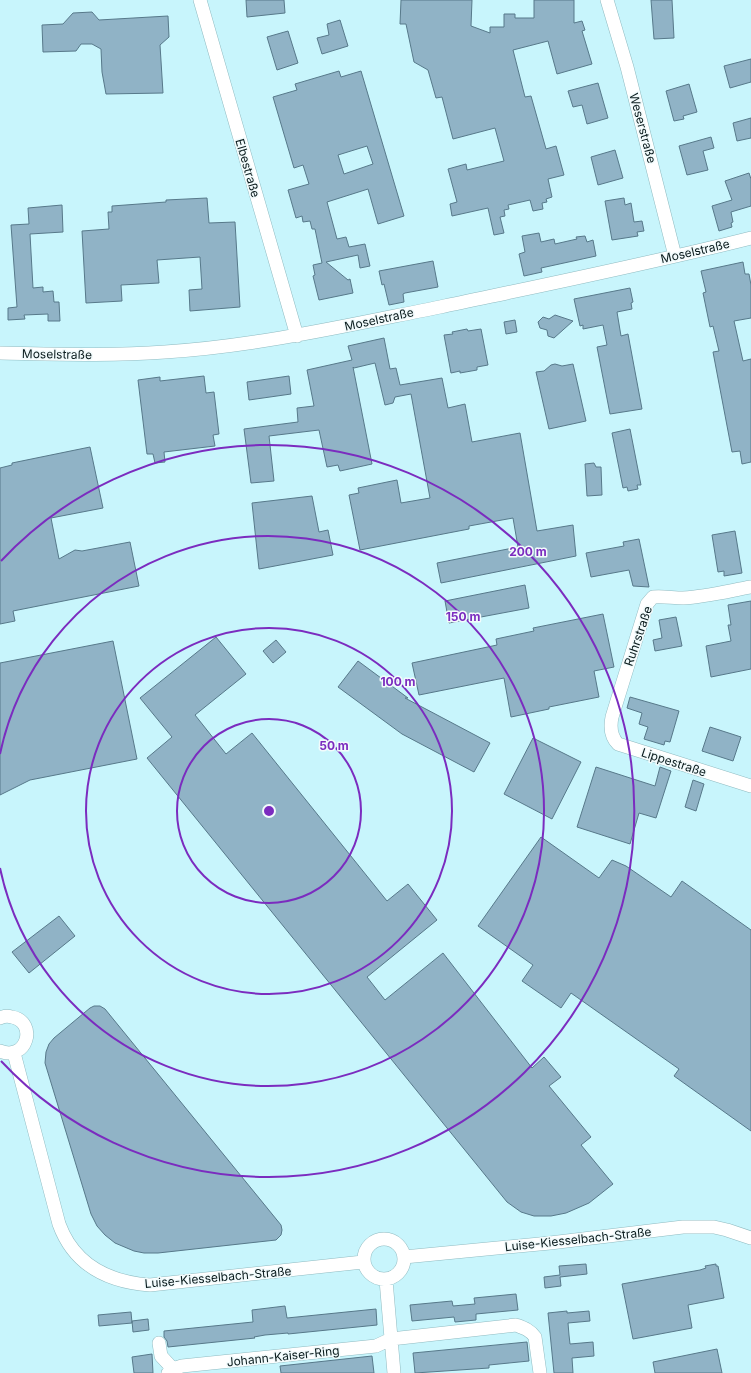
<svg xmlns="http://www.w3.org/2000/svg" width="751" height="1373" viewBox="0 0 751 1373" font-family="Inter,sans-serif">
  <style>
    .building { fill: #90b3c6; stroke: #57798a; fill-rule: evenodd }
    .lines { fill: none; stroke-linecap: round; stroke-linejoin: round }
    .minor-casing { stroke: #90bbc1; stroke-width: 14 }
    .minor { stroke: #fff; stroke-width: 13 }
    .ring { fill: none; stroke: #7b2cbf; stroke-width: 2 }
    .labels { text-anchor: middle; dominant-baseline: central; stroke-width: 3; stroke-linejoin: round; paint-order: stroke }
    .street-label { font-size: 12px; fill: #091a1c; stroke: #f2fbfc }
    .centre { fill: #7b2cbf; stroke: #f2fbfc; stroke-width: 2 }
    .ring-label { font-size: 12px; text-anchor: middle; font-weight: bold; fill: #7b2cbf; stroke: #f2fbfc; stroke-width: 3; stroke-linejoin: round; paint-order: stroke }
  </style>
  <rect width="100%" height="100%" fill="#c8f5fc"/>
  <path class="building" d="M246,0H284L285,13L247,17Z
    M401,0H472L471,26L490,33V27H504V14H515V18H534V0H574V23L582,21L585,30L582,31L592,64L557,74L548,41L513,50L525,97L531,96L546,149L556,146L564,175L548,179L552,197L546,199L547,202L542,203L543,209L533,211L530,200L508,205L509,209L504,210L505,216L500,217L504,233L494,235L488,208L452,216L450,204L457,202L448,169L466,164L467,170L504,161L495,128L453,139L442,97L436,98L428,70L414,62L406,24H400Z
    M651,0H672L674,38L654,39Z
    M92,12L99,20L168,16L169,37L160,45L163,93L106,94L102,72L101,49L92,44H81L76,51L43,52L42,25L63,24L73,13Z
    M340,20L348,46L322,54L317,38L329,35L327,24Z
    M288,31L298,63L277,70L267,37Z
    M751,59V82L730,88L724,66Z
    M339,71L341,77L361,71L404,216L378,224L368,189L327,202L337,239L346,237L349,247L365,244L370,266L360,268L358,255L326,262L348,280L350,279L353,293L319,300L313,276L315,275L313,265L322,263L315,229H312L310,221L303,222L302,216L296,218L288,190L309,184L303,165L294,168L273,97L297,90L295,84ZM367,146L373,164L344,174L338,155Z
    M598,83L608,118L587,124L582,105L573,107L568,91Z
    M689,84L697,112L683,116L684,119L674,121L666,91Z
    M751,118V138L737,141L733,123Z
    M711,137L714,148L703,151L708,170L687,175L679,146Z
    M615,150L623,178L598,185L591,157Z
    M749,173L751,179V206L731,212L733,222L731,223L732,227L719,231L712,206L732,200L725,181Z
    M207,198L209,223L235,222L240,307L190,311L189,290L202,289L200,257L157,260L159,283L121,285L122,301L86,303L82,231L109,229L108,212H112V206L166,202V200Z
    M624,198L625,205L631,203L634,222L642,221L644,231L637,232L638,236L612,240L605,201Z
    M62,205L63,232L30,234L33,288L43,287V292L53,291L54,302H59L60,321H48V314L24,315L25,319L8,320V308L17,307L11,225L29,224L28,208Z
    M539,233L541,242L554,239L555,244L577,239L576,237L585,236L587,242L593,240L596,256L541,268L542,272L524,276L519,254L525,252L522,236Z
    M433,261L438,287L405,293L403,294L404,302L389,305L384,284L382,285L379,271Z
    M743,262L745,274H749L751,285V318L734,321L743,361L751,359V462L742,464L740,451L732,452L713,352L719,351L713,326L710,327L703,293L706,292L701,271Z
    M630,288L633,302L631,303L632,309L617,312L621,336L628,334L642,409L610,414L597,347L607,345L603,325L583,329V325L580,326L574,299Z
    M555,315L573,321L554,338L548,336L547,330L540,328L538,322L543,317L549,319Z
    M515,320L517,332L506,334L504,322Z
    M467,329L468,331L481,329L488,365L477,367V370L460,373V371L451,373L444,335L453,334L452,332Z
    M384,338L390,369L396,368L400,385L442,378L448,408L465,404L472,442L520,433L537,531L573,525L576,556L441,583L437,563L518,547L513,518L469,526V529L360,550L349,495L359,493L358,488L397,480L401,503L430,498L411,394L395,397L393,403L385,405L375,363L354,368L353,367L372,464L340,471L338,465L327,467L319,430L269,436L274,481L251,483L244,429L298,422L297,408L314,406L307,370L352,360L348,346Z
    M555,364L562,366L573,364L586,421L549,429L536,372L544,371L551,365Z
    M204,376L206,393L214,392L219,434L213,435L215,446L164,452L165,462L155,463L153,454H147L138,380L160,377V381Z
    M289,376L291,394L249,400L247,382Z
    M630,429L641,485H637L638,489L628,491L627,487L623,488L612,433Z
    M90,447L103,508L51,518L59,559L75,550L82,551L130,542L139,586L13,611L15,621L0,624V468L12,465V463Z
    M594,463L596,467H601L602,495L587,496L585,464Z
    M312,496L319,532L328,530L333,555L259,569L252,503Z
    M735,531L742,573L724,576V571L718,572L712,535Z
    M639,539L649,587L633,586L629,570L591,577L586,553L624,546L623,542Z
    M525,585L529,608L449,623L445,601Z
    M751,601V669L711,677L706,646L731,641L728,625H731L728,605Z
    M603,614L614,667L594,671L599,697L549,707V709L511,717L504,678L419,695L412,663L497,645L496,639L534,631L533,628Z
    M676,617L682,646L655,651L653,640L662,638L659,620Z
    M216,637L246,674L195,715L226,754L252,733L387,901L408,884L437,920L367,977L385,1000L443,953L532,1068L544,1057L561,1077L549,1086L591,1137L581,1145L613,1184L589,1203L566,1213L551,1216H534L521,1212L507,1202L147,758L172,737L140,698Z
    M276,640L286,652L273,663L263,651Z
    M113,641L137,759L30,780L0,795V663Z
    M358,661L408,698H405L490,743L474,772L402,734L338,687Z
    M630,697L679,711L670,742L665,741L664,745L644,739L648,727L639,724L642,713L627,708Z
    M710,727L741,737L733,761L702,751Z
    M533,738L581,762L552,819L504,794Z
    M596,767L655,786L660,767L671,771L656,818L639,813L630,844L577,827Z
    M693,780L704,784L696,811L685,807Z
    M541,837L599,878L612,860L626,866L671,897L682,881L751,930V1131L674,1076L679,1069L571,993L561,1008L522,981L533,965L478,926Z
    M59,916L75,936L29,973L12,952Z
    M94,1006H100L105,1009L281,1225L282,1230L281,1235L276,1240L158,1253H144L134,1251L115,1243L105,1235L97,1226L91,1214L45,1063L46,1052L49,1044L54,1038L90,1008Z
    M586,1264L587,1274L560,1277L561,1286L545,1288L544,1277L560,1275L559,1266Z
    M716,1264V1266H718L724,1298L688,1305L692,1328L633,1339L622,1284L700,1270L706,1268L705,1266Z
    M516,1294L518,1310L476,1314V1320L455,1322L454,1317L412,1321L410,1305L452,1301L453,1306L475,1304L474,1298Z
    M285,1306L287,1318L376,1309L377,1325L288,1334V1333L265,1335L254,1337L255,1338L168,1347L167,1341L164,1337V1331L253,1322L252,1310Z
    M567,1311V1313L589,1311L590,1321L568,1323L569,1335L570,1344L593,1342L594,1356L572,1358L573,1373H554L548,1313Z
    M131,1312L132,1323L99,1326L98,1315Z
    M148,1319L149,1330L133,1332L132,1321Z
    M527,1342L529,1361L489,1365V1368L415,1373L413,1353Z
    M717,1349L722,1373H655L653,1362Z
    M152,1354L153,1373H134L132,1357Z
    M372,1356L374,1373H281L280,1366Z"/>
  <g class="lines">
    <defs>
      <path id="minor" d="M200,0L297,336
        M607,0L627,67L675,256
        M0,353C55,354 110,356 165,352C258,346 349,325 440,307C544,285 648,264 751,238
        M751,587C729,591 706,597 683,598C673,598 663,596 653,597L647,604L612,717C610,727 611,737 618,744L751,786
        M0,1018C4,1016 8,1016 12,1017C38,1022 27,1062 0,1051
        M14,1053L59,1224C74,1265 108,1282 150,1285L363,1262
        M364 1259a20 20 0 1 1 40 0a20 20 0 1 1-40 0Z
        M404,1257L550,1243L683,1227H714L727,1230L751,1238
        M386,1280L394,1373
        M159,1343L161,1356L173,1369
        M168,1373L173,1369L182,1366L376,1346L391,1339L516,1325C524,1328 530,1330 535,1337L540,1373"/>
    </defs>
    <use href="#minor" class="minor-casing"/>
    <use href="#minor" class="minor"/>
  </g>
  <g class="ring">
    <circle cx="269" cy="811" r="92"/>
    <circle cx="269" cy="811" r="183"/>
    <path d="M0 754A275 275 0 1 1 0 868"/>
    <path d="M1 561A366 366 0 1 1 1 1061"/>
  </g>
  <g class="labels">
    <g class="street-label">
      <text transform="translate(643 128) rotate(75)">Weserstraße</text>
      <text transform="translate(248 168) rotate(74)">Elbestraße</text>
      <text transform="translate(695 251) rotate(-13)">Moselstraße</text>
      <text transform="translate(379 319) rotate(-12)">Moselstraße</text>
      <text transform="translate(57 354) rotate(1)">Moselstraße</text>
      <text transform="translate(638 636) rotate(-71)">Ruhrstraße</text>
      <text transform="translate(674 762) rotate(18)">Lippestraße</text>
      <text transform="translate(578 1239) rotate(-6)">Luise-Kiesselbach-Straße</text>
      <text transform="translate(218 1277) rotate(-5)">Luise-Kiesselbach-Straße</text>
      <text transform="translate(283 1356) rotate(-6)">Johann-Kaiser-Ring</text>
    </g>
  </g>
  <circle cx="269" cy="811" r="6" class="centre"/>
  <g class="ring-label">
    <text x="528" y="556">200 m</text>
    <text x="463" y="621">150 m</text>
    <text x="398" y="686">100 m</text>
    <text x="334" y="750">50 m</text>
  </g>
</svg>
